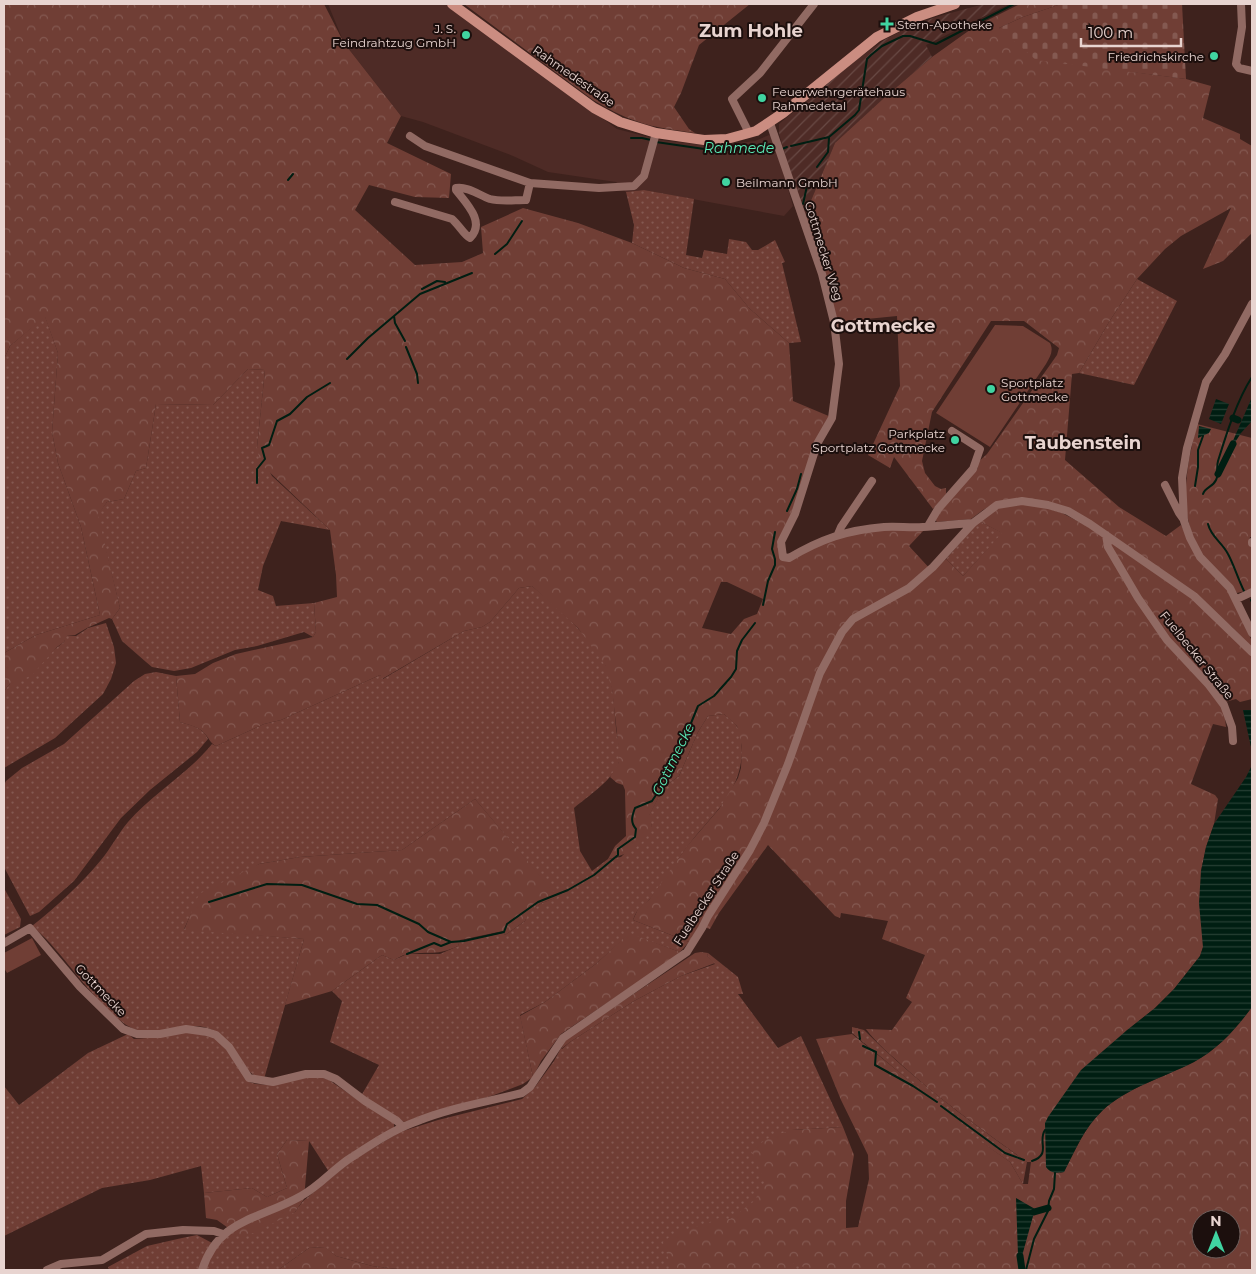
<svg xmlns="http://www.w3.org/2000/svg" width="1256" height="1274" viewBox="0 0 1256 1274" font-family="Montserrat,sans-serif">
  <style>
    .built { fill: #4e2b26 }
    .industrial { fill: url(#industrial-furrows) }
    .grass { fill: url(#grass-dots) }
    .forest { fill: url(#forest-crowns); fill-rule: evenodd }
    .cemetery { fill: url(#cemetery-stones) }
    .garden { fill: #703e35 }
    .water { fill: url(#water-rules) }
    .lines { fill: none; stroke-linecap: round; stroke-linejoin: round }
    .stream { stroke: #001e12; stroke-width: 2 }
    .canal { stroke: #001e12; stroke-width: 7 }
    .minor { stroke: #916a63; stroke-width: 8 }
    .secondary { stroke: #cb8d81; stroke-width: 10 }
    .poi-dot { fill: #40d4a1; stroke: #1c0f0d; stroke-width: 2 }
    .labels { text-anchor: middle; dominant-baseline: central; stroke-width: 4; stroke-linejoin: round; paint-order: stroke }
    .poi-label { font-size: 12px; fill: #e8d4d0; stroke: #1c0f0d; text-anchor: start }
    .street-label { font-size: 12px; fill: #e8d4d0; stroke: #1c0f0d }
    .water-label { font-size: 14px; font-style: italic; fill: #5aeab6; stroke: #1c0f0d }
    .district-label { font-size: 18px; font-weight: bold; fill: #e8d4d0; stroke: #1c0f0d }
  </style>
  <defs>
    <pattern id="industrial-furrows" width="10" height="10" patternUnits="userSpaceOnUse" patternTransform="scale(1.25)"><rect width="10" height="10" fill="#4e2b26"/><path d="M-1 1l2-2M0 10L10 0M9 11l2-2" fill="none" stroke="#684944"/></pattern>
    <pattern id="grass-dots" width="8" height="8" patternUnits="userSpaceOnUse" patternTransform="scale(1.25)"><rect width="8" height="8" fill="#703e35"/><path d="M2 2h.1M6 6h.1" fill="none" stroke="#845951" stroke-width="1.8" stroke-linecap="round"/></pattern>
    <pattern id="forest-crowns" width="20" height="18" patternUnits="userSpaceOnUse" patternTransform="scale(1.25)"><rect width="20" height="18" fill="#703e35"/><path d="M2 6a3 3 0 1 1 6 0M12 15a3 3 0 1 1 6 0" fill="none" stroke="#845951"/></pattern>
    <pattern id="cemetery-stones" width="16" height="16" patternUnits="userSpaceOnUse" patternTransform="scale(1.25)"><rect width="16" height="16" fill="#703e35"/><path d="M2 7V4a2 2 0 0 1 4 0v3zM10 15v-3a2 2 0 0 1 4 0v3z" fill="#845951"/></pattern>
    <pattern id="water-rules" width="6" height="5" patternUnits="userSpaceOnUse" patternTransform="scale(1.25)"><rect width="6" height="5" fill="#001e12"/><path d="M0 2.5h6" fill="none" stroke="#253e33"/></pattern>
  </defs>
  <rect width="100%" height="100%" fill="#3e221d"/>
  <path class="built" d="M328,4H449L617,129L660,140L713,146L755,141L769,135L773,136L793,206L784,216L644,190L626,192L616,182L548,172L513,156L423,122L401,116L344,43Z"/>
  <path class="industrial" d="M984,4H1009L926,45L932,57L884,98L835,143L805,215L783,148L779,133V124L855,61L884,40L911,26L936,17Z"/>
  <path class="grass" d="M644,190L694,199L686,255L702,258L704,250L727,254L729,239L746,242L752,250H758L775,240L785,262L782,263L801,342L789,343L749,308L725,279L684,268L632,243L634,225L626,192Z
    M1137,279L1177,301L1134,385L1079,373L1109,322Z
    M45,316L58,353L52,432L58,463L81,527L100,615L36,635L4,653V359L10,346Z
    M248,369L265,370L257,447L272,476L330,530L281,521L263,566L258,590L273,596L276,606L314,603L316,632L313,637L304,632L257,646L235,650L191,668L174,671L152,667L146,662L122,641L112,619L120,608L97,515L107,502L124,499L136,471L146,468L156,404L213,405Z
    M979,521L1003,533L963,576L946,559Z
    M532,586C555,605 591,637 605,664C614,683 614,707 616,728C617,738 622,752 619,762C614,779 587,797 574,808L580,851L592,871L608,859L621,857L652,826L648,817L664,787L679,776L698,732L708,716L724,714C728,718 733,721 736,725C741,731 742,746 742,754C739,796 710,816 687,847C674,864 664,884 649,900C640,910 639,905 633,920L689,942L680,952L629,934L597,963L545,1002L520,1015L533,1077L523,1084L494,1095L411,1121L404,1122L361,1096L379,1065L330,1042L342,1001L332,991L382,955L394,960L407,954H440L458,946L459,942L504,933L505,935L525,921L528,912L542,903L557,897L475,799L402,850L300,857L259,864L191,914L184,929L304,939L264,1079C259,1077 254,1076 250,1072C235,1058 234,1041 213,1030C189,1018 162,1037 137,1030C112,1023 74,970 56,950C49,941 40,933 32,926C57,906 81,884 101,860C111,848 118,834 128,822C153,793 188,774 212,744L216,746L264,724L281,720L380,675L383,679L464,631L482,627L490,622L519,588Z
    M106,623L114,647L116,663L111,679L103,694L55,738L4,768V691L10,684L64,642L66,635L76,636L88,628Z
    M156,672L176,676L180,722C191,725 204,728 208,739L197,752L150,790L121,818L74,881L39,912L30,916L4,867V785L6,781L22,768L64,744L134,681L145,674Z
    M4,888L21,919L20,927L4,935Z
    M708,953L738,977L743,994H738L778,1048L801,1036L843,1127L792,1130L830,1270H406L372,1266L336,1256L324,1247L309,1248L278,1270H109L108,1267L147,1246L182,1238L197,1235L214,1244L226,1232L295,1212L303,1201L353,1160L400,1132L438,1120L522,1099L535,1087L554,1061L561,1048L562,1049L570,1042L634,1001L681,976L715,964L707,956Z
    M852,1027L864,1030C914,1080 970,1122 1027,1162L1023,1184L1010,1162L975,1138L929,1097L852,1033Z
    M186,1032L214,1037L229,1052L249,1082L256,1084L270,1085L310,1076L321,1077L329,1080L361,1102L394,1122V1128L329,1172L309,1141L287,1140L277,1154L287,1188L267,1197L252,1188L204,1193L201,1166L150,1180L102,1188L4,1236V1086L19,1105L88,1053L128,1034L134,1039L160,1037Z"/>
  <path class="forest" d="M4,4H324L344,43L401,116L387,143L451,174L449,198L415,197L369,185L355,210L415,265L462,262L483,253L481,227L523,208L578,223L632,243L684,268L725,279L749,308L789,343L793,401L831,417L805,476L794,505L792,515L778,546L781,557L806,552L834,539L879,529L924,530L909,546L932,571L946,559L963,576L1002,533L979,521L995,507L1013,504H1034L1062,513L1089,527L1190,596L1252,656V699L1240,702L1236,699L1221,703L1224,710L1226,727L1213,724L1191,784L1215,795L1218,799L1214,824L1206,847L1201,871L1203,947L1200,956L1174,989L1155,1008L1126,1031L1060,1173L1064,1172C1075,1151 1084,1128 1102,1111C1126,1088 1165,1077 1194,1062C1218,1049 1236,1029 1252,1007V1270H806L796,1260L789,1270H675L671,1266L663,1242L675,1233L705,1224L719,1218L730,1219L753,1202L766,1184L751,1150L770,1137L792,1130L843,1127L854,1155L846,1201V1228L858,1227L869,1179L868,1155L841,1100L816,1039L852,1034L930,1097L976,1138L1010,1162L1023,1184H1028L1031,1162H1027C985,1132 943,1102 904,1067C891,1055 877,1044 866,1029L892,1030L912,1002L906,998L925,955L882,939L888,921L841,913L840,918L835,916L768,845L719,913L710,929L700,926L689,942L633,920L638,909L649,900L688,845L719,809L738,778L741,768L742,747L737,726L724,714L708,716L698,732L679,776L664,787L649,816L652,826C645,845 628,855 608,859L615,846L626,836L625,790L623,785L617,783L610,777L619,762V751L612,689L605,665L578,628L532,586L519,588L490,622L482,627L464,631L382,679L380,675L281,720L264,724L216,746C210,743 209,738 205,734C199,726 188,725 180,722L176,676L195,674L213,663L236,654L313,637L316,632L314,603L337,597L336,575L330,530L260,463L257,447L265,370L248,369L213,405L156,404L146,468L136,471L124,499L107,502L98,515L120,608L112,619L109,618L87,628L75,635H67L64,642L57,647L32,675L14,684H10L4,691V653L36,635L100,615L81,527L58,463L52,432L58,353L45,317L10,346L4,359ZM721,582H727L763,599L757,614L744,619L731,634L702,628ZM1201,1219H1231V1249H1201Z
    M464,4H750L699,45L681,93L674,107L689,129L695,133C675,130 655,128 636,121C621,116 607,108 593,100Z
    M1020,4H1061L1023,17L999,28L1133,72L1186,79L1211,86L1203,118L1240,134V139L1252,146V233L1223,261L1203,269L1231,208L1181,236L1165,249L1137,279L1109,322L1079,373L1072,374L1065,460L1119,507L1166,536L1181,525L1198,559L1228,591L1231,597L1251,639L1252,644L1251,647L1232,627L1075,512L1017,499L995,503L983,510L971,519L937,522L935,520C944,500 962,483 978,468L976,464L987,454L1057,355L1059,348L1024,321H991L932,412L922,461L925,473L935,486L941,489L946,488V494L933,509L894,457L890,468L868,455L900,386L897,316L836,322L805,215L835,143L884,98L932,57L974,27Z
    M1197,424L1252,438V537H1250L1249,541L1252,550V589L1237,593C1226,578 1208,566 1199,549C1177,511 1187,464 1197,424Z
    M475,799L558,897L542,903L529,912L525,921L505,935L503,931L460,940L458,946C437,956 429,951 409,954C404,954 398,958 394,960L382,955L332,991L285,1005L304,939L184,930L199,894L259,864L300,857L402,850Z
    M629,933L680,952L675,957L561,1034L541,1061L533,1077L520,1016L545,1002L597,963Z
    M701,952L708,953L707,956L715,963L681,976L634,1001L570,1042L561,1049L566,1039L695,953Z
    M287,1140L309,1141L304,1199L295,1212L254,1233L238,1235L217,1220L206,1218L204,1193L252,1188L267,1197L287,1188L277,1154Z
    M325,1247L336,1256L372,1266L406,1270H278L309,1248Z"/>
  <path class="cemetery" d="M1061,4H1182L1186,79L1036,60L999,28L1023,17Z"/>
  <path class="garden" d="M995,325L1023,326L1050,343C1054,351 1050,357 1046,364L990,447L936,413Z
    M32,938L41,955L7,973L4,968V953Z"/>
  <path class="water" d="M1252,397V421L1241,433L1234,444L1232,443Z
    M1216,399L1229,404L1221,424L1209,419Z
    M1199,426L1211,429L1209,433L1198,438Z
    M1243,710H1252V752Z
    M1252,765V1007C1236,1029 1218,1049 1194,1062C1165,1077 1126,1088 1102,1111C1084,1128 1075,1151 1064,1172C1057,1173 1051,1174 1046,1167L1045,1123L1048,1117L1081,1070L1126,1031L1155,1008L1174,989L1200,956L1203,947L1199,903L1201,871L1206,847L1214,824L1246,777Z
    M1016,1198L1035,1209L1022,1256L1018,1255Z"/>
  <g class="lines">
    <path class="stream" d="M631,138H642L651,140
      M656,142L711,150L778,149
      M791,146L829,137L855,115L859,110L867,59L871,55L882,46L903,36H910L936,44L1014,4
      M782,149L787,147
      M817,167L828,152L829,138
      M288,180L293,174
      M803,204L807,186
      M495,254L507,244L522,221
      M422,289L437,281L445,282
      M394,316L395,323L405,341
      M406,347L417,374L418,383
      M347,359L368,338L420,294L472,273
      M257,483V469L265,459L262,448L269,445L277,421L290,414L307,397L330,383
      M1195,486L1198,467V450L1203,436
      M1203,494C1205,487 1213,487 1216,480C1219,475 1216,468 1218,461C1226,435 1237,400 1252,377
      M787,511L797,489L801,474
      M1208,524C1211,537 1222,542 1228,554C1234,565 1238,579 1244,591
      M1251,600L1252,602
      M763,605L768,581L775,565V559L772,549L775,532
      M209,902L267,884L302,885L357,904L377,905L419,924L428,932L451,942L464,941L504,932L507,924L538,902L568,890L594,875L618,855V849L635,837L636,829C630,822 632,816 635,808L652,801L656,795V787L659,780L672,756L680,750L698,706L714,696L731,677L736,669L737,651L742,640L755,623
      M407,954L434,943L441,946L451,942
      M859,1032L860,1039
      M863,1046L876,1052L875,1065L913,1086L937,1102
      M941,1106L1005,1153L1024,1160
      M1032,1161C1052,1154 1037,1142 1045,1130
      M1026,1270L1034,1239L1048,1211L1049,1201L1054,1189L1055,1173"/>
    <path class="canal" d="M1233,418L1238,420
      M1218,474L1233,444
      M1034,1212L1048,1208
      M1020,1256L1022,1270"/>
    <path class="minor" d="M1241,4L1242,27L1236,64L1239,68L1252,71
      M770,123L822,274L834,322L839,364L832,418L817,444L795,514L781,542L783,557L789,558C821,539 847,530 884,527C897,526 910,528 923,527C940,526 956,524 973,523
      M749,133L732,99L760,73L814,4
      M410,136L425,146L530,183L599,188L634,186L644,176L656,133
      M395,202L452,219C459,225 464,235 470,238C486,222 466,203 456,190V188C467,186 479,195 490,199C501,202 514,200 526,200L530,183
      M1252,304L1225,354L1206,382L1187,448L1182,478L1184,521L1190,538L1200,557L1230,588L1252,633
      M1165,485L1179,513L1184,520
      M928,526L938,509L973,469L980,449L952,431
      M838,534L841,527L872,481
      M1106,535L1108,547L1138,598L1167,640L1209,685L1224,705L1232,727L1233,741
      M1252,542V543
      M1237,599L1252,592
      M4,943L30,928L80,987L123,1029L137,1034H160L186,1029L207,1032L216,1035L229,1047L249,1078L273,1082L306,1074H324L336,1079L365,1101L397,1121L403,1127
      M47,1270L61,1264L102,1260L146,1234L183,1230L214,1231L223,1234
      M202,1270C219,1218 259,1220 301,1196C320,1186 334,1168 352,1157C372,1144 393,1130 415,1122C449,1108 486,1102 522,1093L530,1087L563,1038L687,952L702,928L708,916L750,850L764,823L788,764L820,673L842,632L853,619L909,588L933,567L973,523L997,505L1022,501L1048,505L1068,511L1090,524L1194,596L1252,652"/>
    <path class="secondary" d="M452,4L594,108L620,122L656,133L704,140L727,139L749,133L756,131L783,113L877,37L917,17L955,4"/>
  </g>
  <g class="poi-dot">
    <path d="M884.5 16.5h5v5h5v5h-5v5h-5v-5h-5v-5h5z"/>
    <circle cx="466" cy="35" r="5"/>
    <circle cx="1214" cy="56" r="5"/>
    <circle cx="762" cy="98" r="5"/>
    <circle cx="726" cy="182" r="5"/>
    <circle cx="991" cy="389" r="5"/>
    <circle cx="955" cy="440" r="5"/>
  </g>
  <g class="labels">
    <g class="poi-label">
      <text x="897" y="24">Stern-Apotheke</text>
      <text x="456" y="28" text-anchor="end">J. S.<tspan x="456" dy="14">Feindrahtzug GmbH</tspan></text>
      <text x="1204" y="56" text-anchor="end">Friedrichskirche</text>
      <text x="772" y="91">Feuerwehrgerätehaus<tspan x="772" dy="14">Rahmedetal</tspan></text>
      <text x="736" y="182">Beilmann GmbH</text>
      <text x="1001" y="382">Sportplatz<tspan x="1001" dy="14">Gottmecke</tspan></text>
      <text x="945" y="433" text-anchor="end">Parkplatz<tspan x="945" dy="14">Sportplatz Gottmecke</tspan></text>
    </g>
    <g class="street-label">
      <text transform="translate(574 76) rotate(35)">Rahmedestraße</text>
      <text transform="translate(824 251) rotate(73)">Gottmecker Weg</text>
      <text transform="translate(1197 655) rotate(51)">Fuelbecker Straße</text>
      <text transform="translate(706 898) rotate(-57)">Fuelbecker Straße</text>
      <text transform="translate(101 990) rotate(46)">Gottmecke</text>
    </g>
    <g class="water-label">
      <text x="739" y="148">Rahmede</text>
      <text transform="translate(673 759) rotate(-64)">Gottmecke</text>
    </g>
    <g class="district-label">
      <text x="751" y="31">Zum Hohle</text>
      <text x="883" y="326">Gottmecke</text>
      <text x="1083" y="443">Taubenstein</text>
    </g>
  </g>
  <rect width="1256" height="1274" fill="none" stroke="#e8d4d0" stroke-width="10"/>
  <g transform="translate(1216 1234)"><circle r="24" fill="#1c0f0d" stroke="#6e5e5b"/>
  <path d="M0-4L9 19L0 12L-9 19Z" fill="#40d4a1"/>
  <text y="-8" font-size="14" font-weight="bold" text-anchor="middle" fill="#e8d4d0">N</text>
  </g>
  <path d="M1081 38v8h100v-8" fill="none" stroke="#e8d4d0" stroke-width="2.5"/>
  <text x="1088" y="38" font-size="15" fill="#e8d4d0" stroke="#1c0f0d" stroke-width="4" paint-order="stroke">100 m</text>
</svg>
